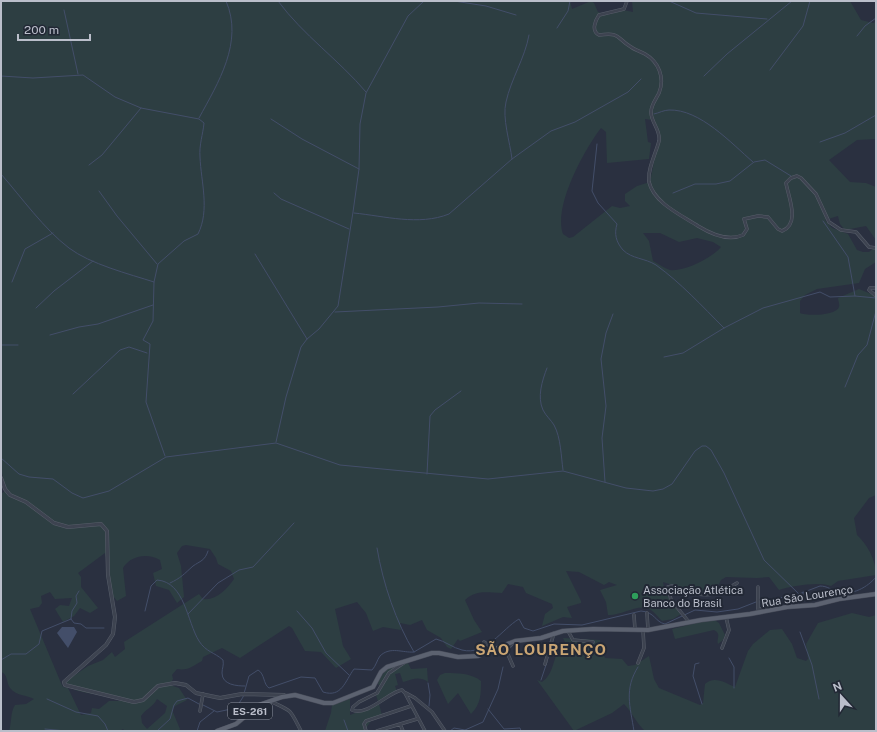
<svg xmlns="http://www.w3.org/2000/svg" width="877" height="732" viewBox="0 0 877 732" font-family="'Public Sans',sans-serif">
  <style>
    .green { fill: #2d3e42; fill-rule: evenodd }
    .water { fill: #434e69 }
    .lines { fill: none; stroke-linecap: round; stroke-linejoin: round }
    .stream { stroke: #434e69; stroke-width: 1 }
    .minor-casing { stroke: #585e6a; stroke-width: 3.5 }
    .tertiary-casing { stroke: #585e6a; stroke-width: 4 }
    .primary-casing { stroke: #474c59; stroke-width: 5 }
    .minor { stroke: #3d4350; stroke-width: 2.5 }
    .tertiary { stroke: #3d4350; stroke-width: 3 }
    .primary { stroke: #5c6270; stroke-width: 4 }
    .leisure-dot { fill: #2e9e5b; stroke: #222835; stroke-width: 1.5 }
    .labels { text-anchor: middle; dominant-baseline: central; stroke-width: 4; stroke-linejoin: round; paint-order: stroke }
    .shield { fill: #222835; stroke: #8c919d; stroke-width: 1 }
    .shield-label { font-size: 10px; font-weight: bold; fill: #babeca }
    .poi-label { font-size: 11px; fill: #babeca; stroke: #222835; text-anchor: start }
    .street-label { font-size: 11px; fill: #babeca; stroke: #222835 }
    .district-label { font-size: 15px; font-weight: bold; letter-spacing: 1px; fill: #cba674; stroke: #222835 }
  </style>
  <rect width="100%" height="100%" fill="#2a3040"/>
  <path class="green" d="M1,1H570L572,9L591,1L594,3L598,12L608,15L623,10L633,12L632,1H850L861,20L873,23L876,22V139L857,140L829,160L850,182L866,183L876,187V240L866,226L845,230L840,224L838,216L825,220L832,228L848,234L857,250L863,252H869L876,246V262L865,269L859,283L817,289L805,295L800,301V313C806,316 836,316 839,307C840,304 838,301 838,298L859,289L876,296V495L869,498L854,518L857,535C867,544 876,560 876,575L838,581L831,586C821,581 789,586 779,590L769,577L757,578L726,577L721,580L715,592C688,602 685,588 663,582L665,593L681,614L673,619L662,621C659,618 655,613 651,610C639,602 622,616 608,615L606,602L600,590L617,585L609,582L604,585L579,572L566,571L581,601V603L567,607L572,618L563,617L542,626L545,614L553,608L552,604L526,593L523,587L508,584L502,593C488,593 477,589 465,600L474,620L482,632L460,641L458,639L451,649L447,647L441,638L427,630L422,620L410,625L400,623L401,630L383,627L373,631L366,613L357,602L335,609L343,646L351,659L336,668L321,652L305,651L292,628L289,626L240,658L222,648L203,657L202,661C193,666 188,671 177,669L172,675L173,679L170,685L179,688L187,700L175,706L172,710L180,729L179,731H125L123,729L120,731H9C12,722 10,713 15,705L26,704L34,699C27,695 16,696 10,688C6,682 8,674 1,672V494L6,490L1,469ZM645,119L652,120L659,137L650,182L637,186L625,194V201L630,206L620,208L612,206L573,237L569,238L563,234C553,207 584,150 601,128L606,132L607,163L649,159L651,143L648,142ZM643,233H660L679,242L697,238L713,242L721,247C712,258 684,272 670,270C664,268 659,264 653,261L649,241ZM186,545L210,549L216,558L218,564L231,571L234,579C227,589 216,601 203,599L199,594L124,642L125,649L115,657L112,652L103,660L88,666L65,682C74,695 96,693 110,696C116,697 122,700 128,701H109L99,709L92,708L91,713L81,715L68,688L63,687L61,683L30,609L39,607L42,603L41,596L50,592L55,599L72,598L69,606L60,605L55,609L63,622L74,616L80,608L90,613L98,608L81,587V577L78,573L105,553L113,596L117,601L126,596L123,568C131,555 148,553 160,560L162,569L153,573L156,586L169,590L177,603L184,597L181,566L177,553L182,546ZM157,699L167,706L165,713L147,729L142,723L141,716C147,708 153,707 157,699Z
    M852,613L869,617L876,615V731H865V730L863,731H645C636,723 632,712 624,704L612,713L574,731L537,680L542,682C552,675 553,663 557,653L566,650V644L563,638L600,640V645L605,658L622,659L628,666L635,665L649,656L654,679L659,688L700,705L703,703L705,684C714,675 726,683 735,687L748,651L753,644L770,630L782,629L792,644L797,658L806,661L808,659L806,644L818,623Z
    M713,619L719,623L725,635L723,640L718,644C716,639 722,634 714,630L675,639L672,629Z
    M408,663L411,669L427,668L428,682C419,676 414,679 403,682L400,673L395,674L398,685L395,686L397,692L379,704L382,715L373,718L364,731H325L331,713L332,705L350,699V715L379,704L376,695L382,688L378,684C384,667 391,666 408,663Z
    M445,673C458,673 471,673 481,681C481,694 481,704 471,714L458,693L448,704L437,680L440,675Z"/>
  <path class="water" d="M62,627H74L77,632L68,648L57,633Z"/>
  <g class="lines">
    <path class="stream" d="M278,1C303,35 339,60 366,92
      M454,1L486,6L516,15
      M669,1L696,13L767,19
      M64,10L78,74
      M557,28L568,11L570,1
      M857,36L865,26L876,18
      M770,70L803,26L810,1
      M1,76L33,78L83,75L115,97L141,108L199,119L204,123C203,134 199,145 200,157C201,182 210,210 198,234L184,241L158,264L154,282L153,321L143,340L150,344L146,402L165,456
      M704,76L727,54L792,1
      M654,114C659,113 664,110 669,110C700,109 731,143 753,162
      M199,118C218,83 244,42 226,1
      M271,119L302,139L359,169
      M820,142L845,133L876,115
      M597,144L592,191L598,203L617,224C614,234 616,242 623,250C632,259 645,258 656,265C681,283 702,306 724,328
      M512,159C510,142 502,118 506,102C511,79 525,58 529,35
      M89,165L102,155L141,108
      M1,174C22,198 44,229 69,248C90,264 129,274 154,282
      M99,191L117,216L157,264
      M274,193L281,199L349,229
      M673,193L695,184H716L730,181L754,162L765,160L791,176
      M354,213C384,216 419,226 449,214L512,159L551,131L575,122L628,92L641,79
      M823,221L848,257L855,296
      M255,254L307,339
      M12,282L25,249L53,233
      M36,308L54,291L93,261
      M335,312L438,307L479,303L522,304
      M50,335L79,327L98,324L153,305
      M1,345H18
      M664,357L683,353L724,328L763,308L820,292L830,297L855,296L876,298
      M547,368C542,381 537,397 543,410C546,416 551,420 554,425C561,438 561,456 563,470
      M845,387L858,355L867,345L876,311
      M73,394L120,350L129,347L147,353
      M276,442L286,397L301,347L307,339L319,329L338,306L353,212L359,169L360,124L366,93L408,16L424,1
      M1,458L19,474L29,477L53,479L72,493L83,498L109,491L166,457L276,443L340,465L488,479L563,471L626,488L653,491L663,489L672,484L695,451L702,446H706L711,450L724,473L764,560L799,594
      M427,474L430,416L435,410L461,391
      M605,482L602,438L606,406L601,359L606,333L613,314
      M876,535V546
      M377,548C383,584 396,622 414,652
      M170,583C181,578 184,574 193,566C200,561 205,561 208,551
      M803,596V592
      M760,602L799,594L820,586C827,586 832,590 838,592C852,596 868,587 876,577
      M145,611L151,586L157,580C185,582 187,622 199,641C206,652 214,652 223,660C224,666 222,668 222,673C222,685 237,686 245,686
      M297,611L312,628L326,653L349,675
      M188,614L218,583L239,570L253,567L294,523
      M71,619L74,623L81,624L86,628H104
      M71,619L72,611L77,603L76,596L79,591
      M800,632L812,665L819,699
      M729,658L734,667V688
      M1,660L11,654H26L39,644L42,631L71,619
      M699,663L695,664L693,676L702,704
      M541,680L547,662
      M428,683L430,695L429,706
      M47,699L76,712L98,716L105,724L108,731
      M203,705L217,712L236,708L243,697L249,676L258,670C265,674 263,684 269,688L301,677L315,678L323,692C342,698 345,681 354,669L372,670C376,666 377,660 380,656C390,646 403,653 414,652L436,639C445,641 453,648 462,650C486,656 502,629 519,619L524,628L533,631L554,624L582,625L641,611C655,612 655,622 665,624L695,610L717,612L738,609L756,602
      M488,709L504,729L520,728L521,731
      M344,720L348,731
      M45,729L66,731
      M157,731L170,719L174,705L177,701L188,698L199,704
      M197,731L200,722L214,711
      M450,731L454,728L465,730L483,722L498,689L503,667
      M634,731C630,706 624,689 638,667"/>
    <defs>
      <path id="minor" d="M627,1L624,9L599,15C595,21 591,31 599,35C621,32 616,38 631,47C635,50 640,51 645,54C659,62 665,78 659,93C656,99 651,105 651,112C651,123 661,130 659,141C656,153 647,170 649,182C654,203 681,215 698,226C711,234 728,242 743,235L747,229L744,219L758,216L768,217L778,229L782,231C801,224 788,196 786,183L791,178L797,176L801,178L816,194L829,222L841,230L856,232L869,247L876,248
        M876,288H870L869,290L876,296
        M758,587V609H770
        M647,613L648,630
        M634,615L635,630
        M689,622L671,600L668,587L672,586C699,596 712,600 737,583
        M568,631L573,640L593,642
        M484,642L494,649
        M512,644L506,650L513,666
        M722,648L729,630L726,617
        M405,662L389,673L377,693L359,702L353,707L352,710C367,717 390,691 402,690L405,693L425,731
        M638,663L644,648L643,630
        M545,664L554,633
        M406,693L415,698L432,712L445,731
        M270,701C293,712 289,708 301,731
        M200,711L203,694
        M400,724L403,731
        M366,731L364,724L366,721L411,706
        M377,731L417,719"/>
      <path id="tertiary" d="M1,478L5,489L10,495L26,502L54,523L68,527L101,524L107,531L108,575L115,617L113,634L106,645L64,682L65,685L134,702L143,700L158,686L175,683L186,685L196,693L220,698L242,694L284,695"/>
      <path id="primary" d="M217,731L236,724L259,705L282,697L295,695L324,703H333L373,687L381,672L387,667L432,653H439L458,657L478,656L515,641L541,638L563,631L593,629L648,630L701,620L750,614L787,607L815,605L839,599L876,594"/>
    </defs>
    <use href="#minor" class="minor-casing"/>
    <use href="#tertiary" class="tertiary-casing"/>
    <use href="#primary" class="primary-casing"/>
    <use href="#minor" class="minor"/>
    <use href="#tertiary" class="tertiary"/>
    <use href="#primary" class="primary"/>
  </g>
  <circle class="leisure-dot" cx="635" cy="596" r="4"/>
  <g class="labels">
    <rect class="shield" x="228" y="703" width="44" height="16" rx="3"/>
    <g class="shield-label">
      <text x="250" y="711">ES-261</text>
    </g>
    <g class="poi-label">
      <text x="643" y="590">Associação Atlética<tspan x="643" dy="13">Banco do Brasil</tspan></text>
    </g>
    <g class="street-label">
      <text transform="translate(807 596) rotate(-9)">Rua São Lourenço</text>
    </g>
    <g class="district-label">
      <text x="541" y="649">SÃO LOURENÇO</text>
    </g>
  </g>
  <rect width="877" height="732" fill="none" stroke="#babeca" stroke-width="4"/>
  <g transform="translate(841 696) rotate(339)" stroke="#222835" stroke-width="3" paint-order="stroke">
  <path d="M0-3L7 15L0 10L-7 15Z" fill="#babeca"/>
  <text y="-6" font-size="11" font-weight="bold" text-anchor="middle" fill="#babeca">N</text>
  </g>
  <path d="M18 34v6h72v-6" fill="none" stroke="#babeca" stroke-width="2"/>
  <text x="24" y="34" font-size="12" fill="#babeca" stroke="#222835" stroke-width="3" paint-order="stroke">200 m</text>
</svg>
